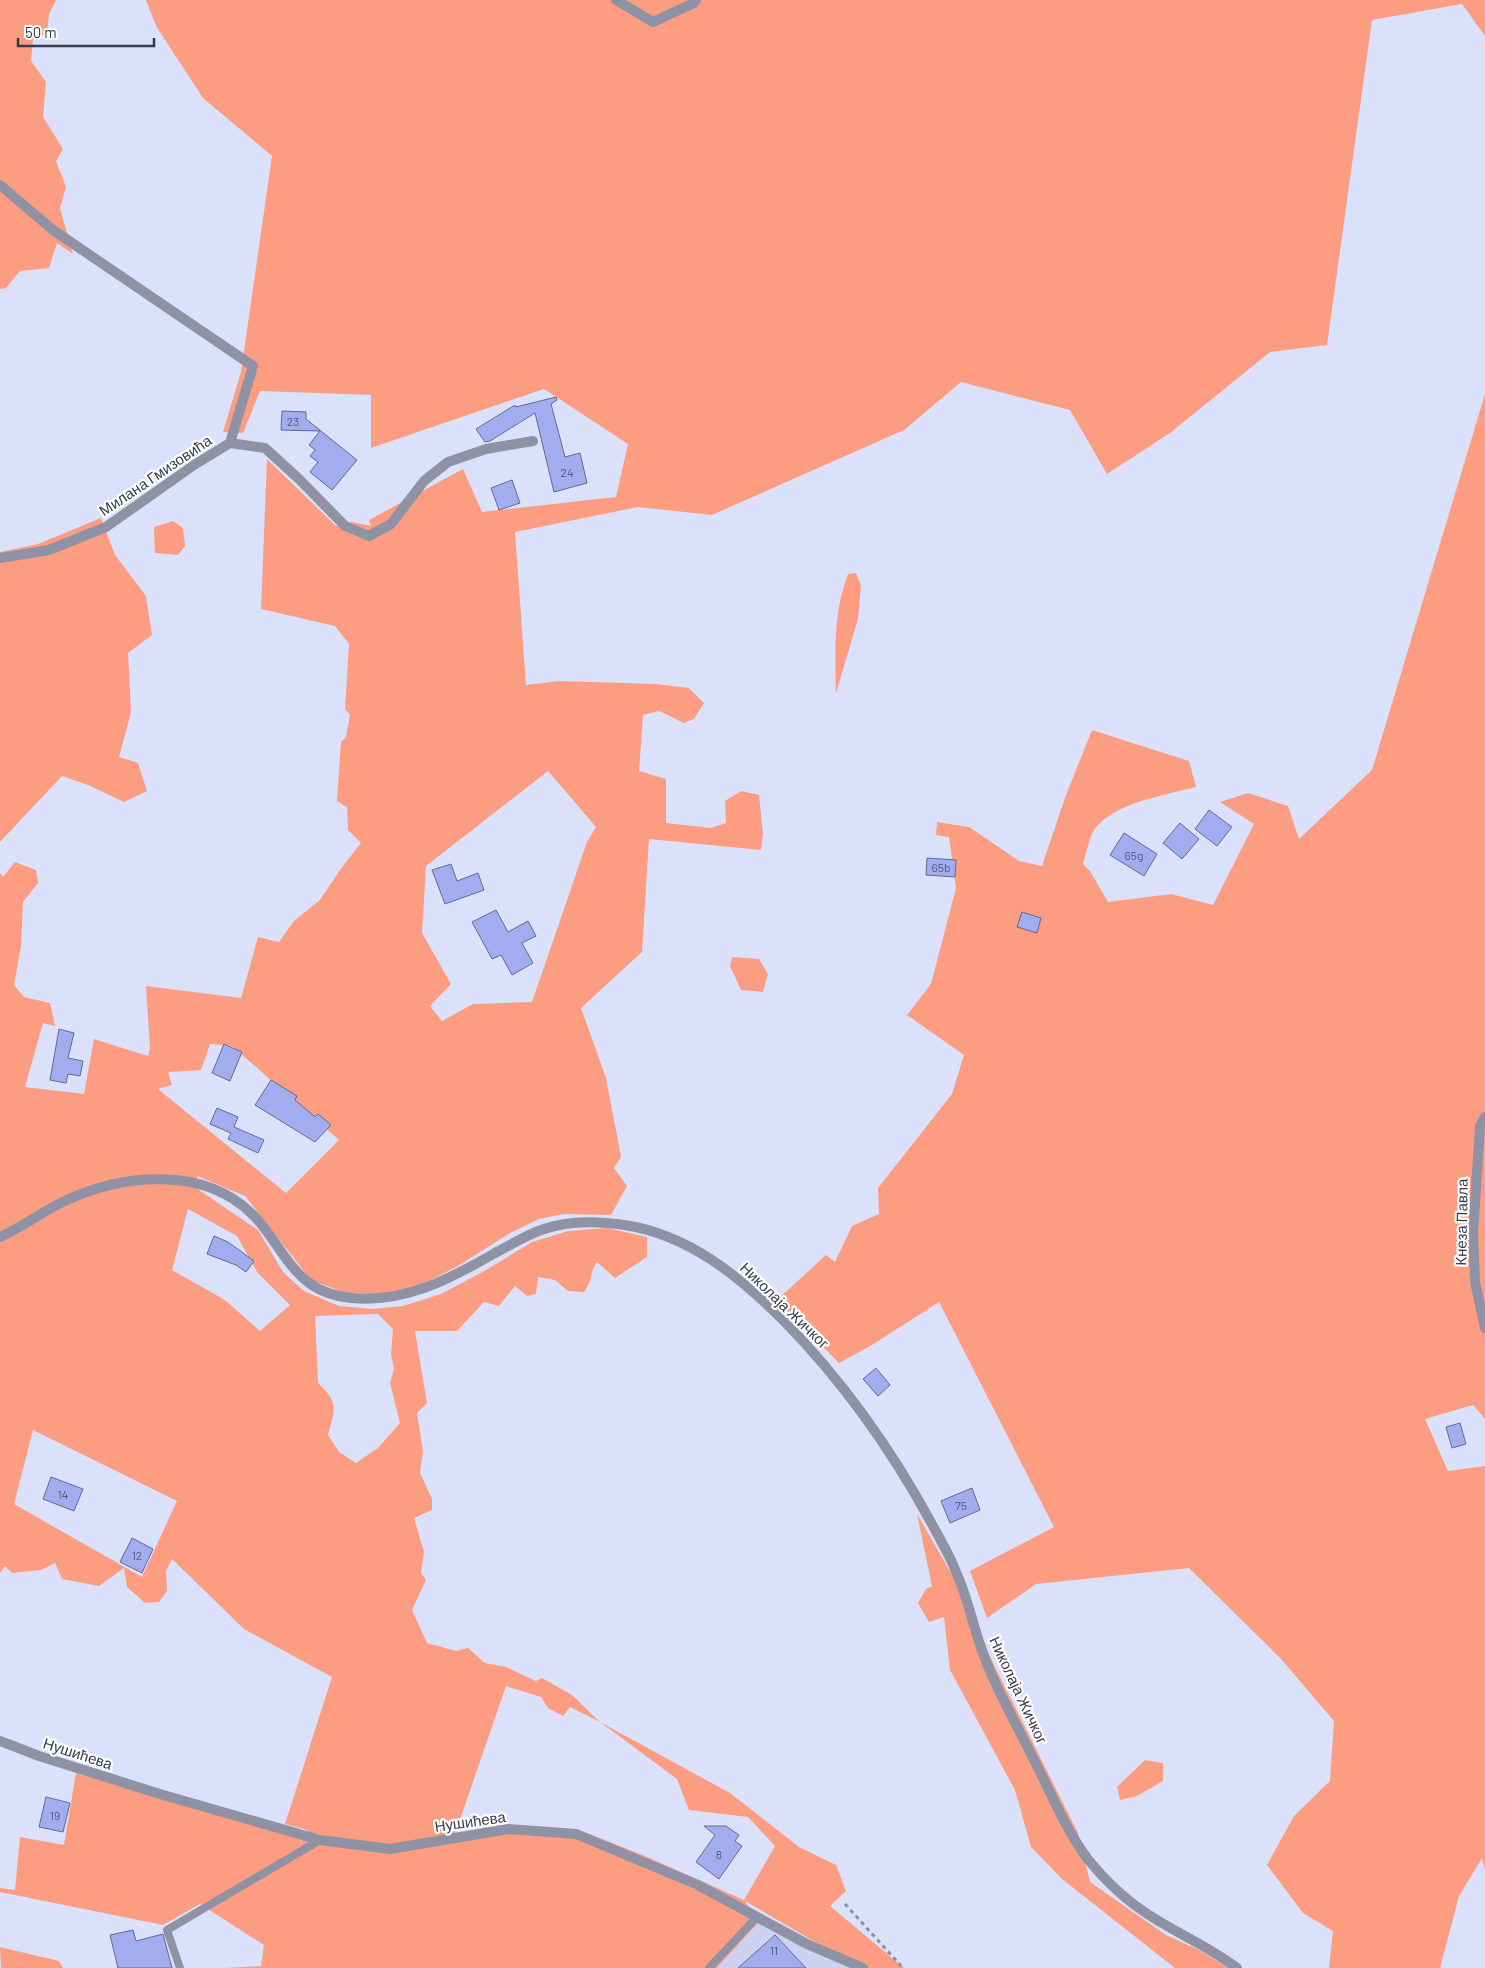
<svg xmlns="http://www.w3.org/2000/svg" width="1485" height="1968" viewBox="0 0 1485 1968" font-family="Barlow,sans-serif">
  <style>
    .built { fill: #ccd2ef }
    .green { fill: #fc9d82; fill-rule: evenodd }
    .building { fill: #a2adf0; stroke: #63698f }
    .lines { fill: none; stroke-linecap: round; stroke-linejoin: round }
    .path { stroke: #8c90a6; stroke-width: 3; stroke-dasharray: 4 4; stroke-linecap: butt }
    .service { stroke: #8f92a4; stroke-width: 8 }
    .minor { stroke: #8f92a4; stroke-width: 10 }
    .tertiary { stroke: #8f92a4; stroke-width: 10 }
    .labels { text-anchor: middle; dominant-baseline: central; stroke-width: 4.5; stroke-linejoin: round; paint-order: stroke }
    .number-label { font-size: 12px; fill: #525876 }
    .street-label { font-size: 15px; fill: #383b4d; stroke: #fff }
  </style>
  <rect width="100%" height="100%" fill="#dce1fb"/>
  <path class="built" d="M758,1923L855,1968H717Z"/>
  <path class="green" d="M0,0H56L49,14L47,34L33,39L31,61L46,82L43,117L63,149L56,161L66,187L60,208L73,254L57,243L49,268L20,271L6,288L0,289Z
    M146,0H1485V36L1462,4L1372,20L1327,345L1270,352L1170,433L1107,474L1070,410L961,382L904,430L712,515L638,507L515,532L526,685L559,681L656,684L689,688L704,703L694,719L684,723L659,711L643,715L639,771L666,779V823L711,828L726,823L725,801L741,791L759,795L763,834L761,850L649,839L642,952L581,1008L606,1078L621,1157L614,1168L627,1186L611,1215L564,1214L539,1219L510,1233L458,1266L417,1287L377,1295L343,1292L311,1280L245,1196L197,1176L199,1190L258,1230L283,1272L304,1291L339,1306L373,1309L403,1306L441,1294L486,1270L532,1242L568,1231L607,1228L647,1237V1257L615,1278L597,1262C589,1273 593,1281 584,1292L568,1291L555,1280L538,1277L536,1294L527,1296L515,1286L499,1306L484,1302L457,1331H415L427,1403L417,1413L423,1451L420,1473L432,1499V1510L414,1518L424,1552L421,1573L426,1580L412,1610L427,1643L456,1651L468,1648L485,1663L506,1667L536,1681L542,1678L572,1695L600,1722L730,1793L799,1847L836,1865L846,1891L830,1906L904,1968H860L745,1901L758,1923L717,1968H225L261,1966L264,1945L200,1904L163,1925L0,1892V1888L15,1890L20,1837L64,1845L76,1773L302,1837L300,1844L307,1830L285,1824L332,1677L244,1629L172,1559L166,1571L167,1591L159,1602L145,1603L127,1587L124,1568L99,1586L62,1579L55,1563L41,1570L12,1573L5,1566L0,1573V873L3,877L15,862L36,870L38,883L23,902L21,946L14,985L24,997L50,1003L55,1026L43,1023L25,1087L84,1094L94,1039L148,1056L150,1048L146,986L241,998L258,937L279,942L294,921L320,900L342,867L361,843L348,830L347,807L337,801L341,742L346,737L350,715L345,709L349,644L335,626L261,609L267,459L336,526L352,522L371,526L369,520L463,469L482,512L616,497L628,444L544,389L371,448V395L260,391L243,433L223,432L241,372L272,156L203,98L156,26ZM548,771L596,827L587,842L532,1002L473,1004L442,1021L430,1006L451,984L422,933L426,866ZM210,1044L232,1046L339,1140L286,1193L158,1089L172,1085L168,1072L201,1070ZM188,1209L237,1236L257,1272L290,1305L260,1331L225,1300L172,1270ZM378,1314L393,1329L391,1354L394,1369L390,1383L400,1423L378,1448L356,1463L339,1452L328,1435C335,1408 339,1403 318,1383L315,1316ZM33,1430L177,1501L142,1577L14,1504ZM506,1686L541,1697L548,1708L563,1716L570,1707L600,1722L677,1779L689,1810L748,1817L775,1846L744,1900L645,1856L577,1829L455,1834Z
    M1485,394V1419L1473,1405L1425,1419L1448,1471L1485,1466V1869L1482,1858L1459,1896L1440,1968H1329L1333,1931L1303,1913L1267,1865L1294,1816L1330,1781L1334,1721L1282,1660L1189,1568L1036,1584L987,1618L970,1571L1054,1527L939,1302L872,1345L839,1363L777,1300L826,1255L835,1262L852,1226L879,1214L878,1188L952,1094L964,1055L907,1015L931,984L956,888L949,837L936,835L937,822L969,827L1019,861L1042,866L1066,795L1092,730L1189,761L1196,787C1166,795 1106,804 1092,834C1088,843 1086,854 1083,864L1090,871L1108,902L1171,894L1213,905L1254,824L1220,802L1248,793L1288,806L1299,839L1372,770Z
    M101,518L115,555L146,596L152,635L128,653L131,712L119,757L138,763L147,791L124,802L88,785L62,776L0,842V552L38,544Z
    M173,521L183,528L185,546L178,555L155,553L154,527Z
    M856,573L861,586L858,619L836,693C835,651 833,614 848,574Z
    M732,957L759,959L768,974L763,992L741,990L730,966Z
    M917,1514L955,1580L994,1665L1078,1833L1090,1882L1166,1935L1197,1949L1229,1968H1175L1062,1879L1031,1847L1015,1790L950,1670L944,1617L929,1622L918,1603L926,1589L932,1586Z
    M1145,1760L1163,1763V1781L1137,1796L1120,1800L1117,1787Z
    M0,1947L59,1961L63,1968H1Z"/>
  <path class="building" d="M556,397L557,400L551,404L565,457L580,453L587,483L554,492L535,413L490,441L485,442L476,429L515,405L516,407Z
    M282,411L306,412V419L357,460L332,490L310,472L318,462L310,456L315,450L309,445L320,431L281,430Z
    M512,480L520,503L499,510L491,488Z
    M1209,810L1232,827L1217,846L1195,829Z
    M1180,823L1199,839L1182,859L1163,843Z
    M1124,833L1157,854L1144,876L1110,855Z
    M927,858L956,860L955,877L926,875Z
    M451,864L457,881L478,873L484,890L445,904L432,870Z
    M496,910L508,932L528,921L536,936L522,943L533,963L512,975L501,955L492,959L472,922Z
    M1022,912L1041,918L1037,933L1017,927Z
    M59,1029L74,1033L68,1058L83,1061L80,1076L68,1074L66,1083L50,1080Z
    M224,1044L242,1052L230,1081L212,1073Z
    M271,1080L297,1096L295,1100L315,1117L318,1114L331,1125L315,1142L255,1105Z
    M217,1108L238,1117L234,1127L264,1140L258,1153L228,1139L231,1133L210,1124Z
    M214,1236L228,1242L254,1261L246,1272L236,1265L207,1254Z
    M876,1368L890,1385L878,1396L863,1379Z
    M1460,1423L1466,1444L1452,1448L1446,1427Z
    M51,1477L83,1489L74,1511L43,1499Z
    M972,1488L980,1510L950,1523L941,1501Z
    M132,1538L153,1549L142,1573L120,1562Z
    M46,1797L70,1803L63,1832L39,1827Z
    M704,1826H726L739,1835L735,1841L742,1846L719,1879L696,1862L715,1835Z
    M133,1930L136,1941L163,1934L172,1968H118L110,1935Z
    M775,1935L806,1968H738Z"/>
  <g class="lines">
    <path class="path" d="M845,1904L903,1968"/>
    <path class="service" d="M180,1968L167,1930L320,1840
      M709,1968L757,1917"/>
    <path class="minor" d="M616,0L653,22L694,3L696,0
      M0,185L53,230L253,366L230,443
      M0,558L49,550L106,527L194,465L230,443L265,448L300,480L345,526L369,536L391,524L424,481L448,462L486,449L533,441
      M1485,1117L1480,1126L1473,1233L1475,1282L1485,1328
      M0,1741L39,1756L160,1794L320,1840L390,1849L508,1829L576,1834L698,1885L807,1944L863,1968"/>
    <path class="tertiary" d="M0,1237C23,1227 44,1210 67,1200C123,1174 204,1166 252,1214C262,1223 270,1236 278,1247C297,1276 315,1295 352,1298C405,1303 450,1279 495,1253C510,1245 525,1236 541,1230C567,1220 598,1221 625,1225C689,1235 739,1276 783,1320C844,1382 892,1450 933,1526C941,1541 950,1556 956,1572C969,1600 974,1632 986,1661C999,1695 1018,1727 1034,1760C1051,1793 1065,1828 1087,1858C1106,1882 1130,1904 1157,1920C1183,1936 1212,1949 1237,1968"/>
  </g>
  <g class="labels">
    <g class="number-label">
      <text x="293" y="421">23</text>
      <text x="567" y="472">24</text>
      <text x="1134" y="855">65g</text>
      <text x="941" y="867">65b</text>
      <text x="63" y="1494">14</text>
      <text x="961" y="1505">75</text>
      <text x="137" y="1555">12</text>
      <text x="55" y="1815">19</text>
      <text x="719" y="1854">8</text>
      <text x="774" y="1950">11</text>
    </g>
    <g class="street-label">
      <text transform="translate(155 475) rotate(-34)">Милана Гмизовића</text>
      <text transform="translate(1461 1222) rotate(-89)">Кнеза Павла</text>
      <text transform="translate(785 1305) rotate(44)">Николаја Жичког</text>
      <text transform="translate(1019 1690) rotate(65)">Николаја Жичког</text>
      <text transform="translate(78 1753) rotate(18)">Нушићева</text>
      <text transform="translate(470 1821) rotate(-8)">Нушићева</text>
    </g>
  </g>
  <path d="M18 38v8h136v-8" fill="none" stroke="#383b4d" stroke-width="2.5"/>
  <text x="25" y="38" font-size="15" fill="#383b4d" stroke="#ffffff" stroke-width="4" paint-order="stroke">50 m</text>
</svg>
